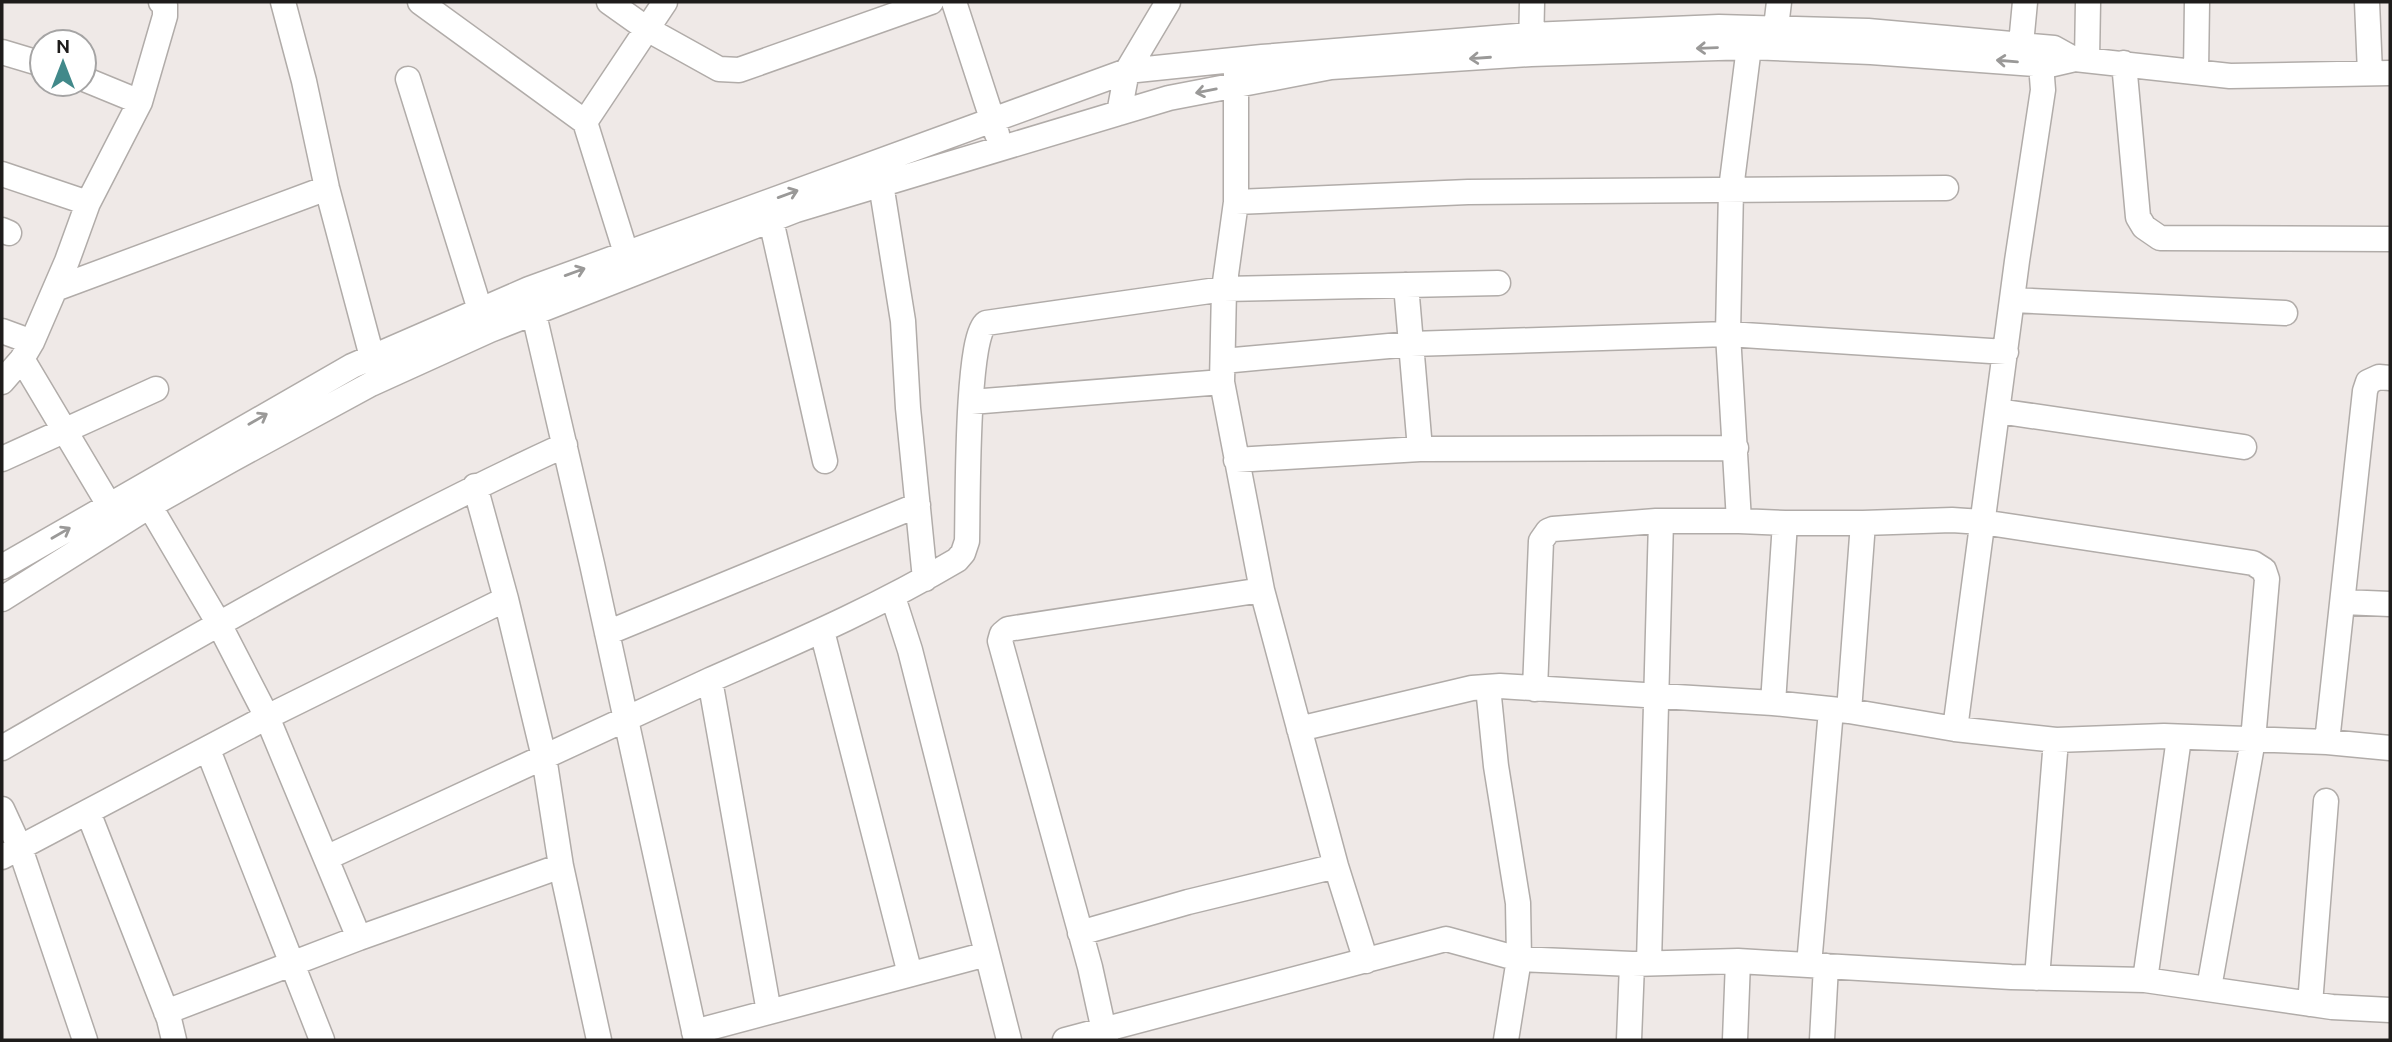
<svg xmlns="http://www.w3.org/2000/svg" width="2392" height="1042" viewBox="0 0 2392 1042" font-family="Ubuntu,sans-serif">
  <style>
    .lines { fill: none; stroke-linecap: round; stroke-linejoin: round }
    .minor-casing { stroke: #b1aca9; stroke-width: 27 }
    .minor { stroke: #fff; stroke-width: 24 }
    .oneway { stroke: #9a9998 }
  </style>
  <rect width="100%" height="100%" fill="#efe9e7"/>
  <g class="lines">
    <defs>
      <path id="minor" d="M283,2L304,81L327,188L372,357
        M420,2L585,122L626,253
        M609,2L647,29L719,69L739,70L931,2
        M954,2L997,134
        M2367,2L2370,73
        M1774,44L1779,2
        M2021,44L2025,2
        M1531,50L1532,2
        M2,52L42,64
        M2087,60L2088,2
        M2124,63L2138,217L2144,227L2160,238L2390,239
        M1236,71V202L1224,289L1222,382L1262,590L1336,866L1366,961
        M2196,72L2197,2
        M84,79L140,102
        M408,79L480,310
        M1119,113L1127,71L1168,2
        M585,122L665,2
        M2,174L88,203
        M881,184L903,321L908,408L925,579
        M1236,202L1468,192L1946,188
        M771,220L825,461
        M2,230L9,233
        M1406,285L1420,449
        M55,289L327,188
        M530,297L592,564L696,1040
        M2013,300L2285,313
        M2,331L32,342
        M22,359L109,505
        M1223,361L1411,344L1728,334L2006,352
        M2,382L22,359L32,342L67,261L88,203L140,102L165,16V5L161,2
        M971,402L1222,382
        M1998,411L2244,447
        M2,459L156,389
        M1236,460L1420,449L1736,448
        M475,486L506,599L544,757L561,866L599,1040
        M142,493L219,624L267,717L359,938
        M1739,521L1728,334L1731,189L1749,47
        M2,567L352,366L529,289L1127,71L1262,57L1530,35L1719,27L1868,31L1946,38L2054,48L2072,58
        M893,597L910,650L1009,1040
        M2,599L151,505L231,460L371,384L490,330L796,210L1169,98L1331,67L1531,54L1749,47L1871,52L2049,65L2075,59L2230,76L2390,73
        M2343,602L2390,604
        M822,631L910,974
        M607,633L918,505
        M710,680L769,1012
        M1488,687L1496,766L1518,903L1519,959L1506,1040
        M1535,689L1541,541L1548,531L1553,529L1656,521H1739L1785,523H1863L1952,520L1982,522L2253,563L2264,570L2267,579L2253,740L2209,988
        M1773,703L1785,523
        M1849,711L1863,523
        M1299,729L1472,688L1500,686L1773,703L1849,711L1955,729L2056,740L2164,736L2327,742L2390,748
        M1955,729L2017,261L2043,90L2041,64
        M2327,742L2365,391L2368,382L2379,377L2390,378
        M2,748C186,642 371,534 565,445
        M208,750L322,1040
        M2,809L20,848L85,1040
        M88,812L169,1019L174,1040
        M2,857L267,717L506,599
        M326,858C454,798 582,738 710,680C796,642 876,608 957,560L963,553L967,541C968,509 966,336 986,323L1224,289L1498,283
        M1080,933L1188,902L1336,866
        M1649,962L1661,521
        M1809,965L1831,710
        M2037,978L2056,740
        M2145,980L2179,738
        M2310,1004L2326,801
        M166,1012L359,938L561,866
        M694,1032L987,954
        M1065,1040L1446,939L1519,959L1632,964L1738,961L2011,977L2145,980L2332,1007L2390,1010
        M1106,1040L1090,967L1000,641L1002,634L1008,629L1262,590
        M1629,1040L1632,964
        M1735,1040L1738,961
        M1822,1040L1826,966"/>
    </defs>
    <use href="#minor" class="minor-casing"/>
    <use href="#minor" class="minor"/>
  </g>
  <defs><path id="oneway-shaft" d="M-6 0H5M1.5-3L5.5 0L1.5 3" fill="none" stroke-width="1.6" stroke-linecap="round" stroke-linejoin="round" transform="scale(1.75)"/></defs>
  <g class="oneway">
    <use href="#oneway-shaft" transform="translate(1707 48) rotate(178)"/>
    <use href="#oneway-shaft" transform="translate(1480 58) rotate(176)"/>
    <use href="#oneway-shaft" transform="translate(2007 61) rotate(-175)"/>
    <use href="#oneway-shaft" transform="translate(1206 91) rotate(169)"/>
    <use href="#oneway-shaft" transform="translate(788 194) rotate(-20)"/>
    <use href="#oneway-shaft" transform="translate(575 272) rotate(-20)"/>
    <use href="#oneway-shaft" transform="translate(258 419) rotate(-30)"/>
    <use href="#oneway-shaft" transform="translate(61 533) rotate(-30)"/>
  </g>
  <rect width="2392" height="1042" fill="none" stroke="#1e1c1b" stroke-width="7"/>
  <g transform="translate(63 63)"><circle r="33" fill="#ffffff" stroke="#a5a4a4" stroke-width="2"/>
  <path d="M0-5L12 26L0 18L-12 26Z" fill="#41898a"/>
  <text y="-10" font-size="19" font-weight="bold" text-anchor="middle" fill="#1e1c1b">N</text>
  </g>
</svg>
